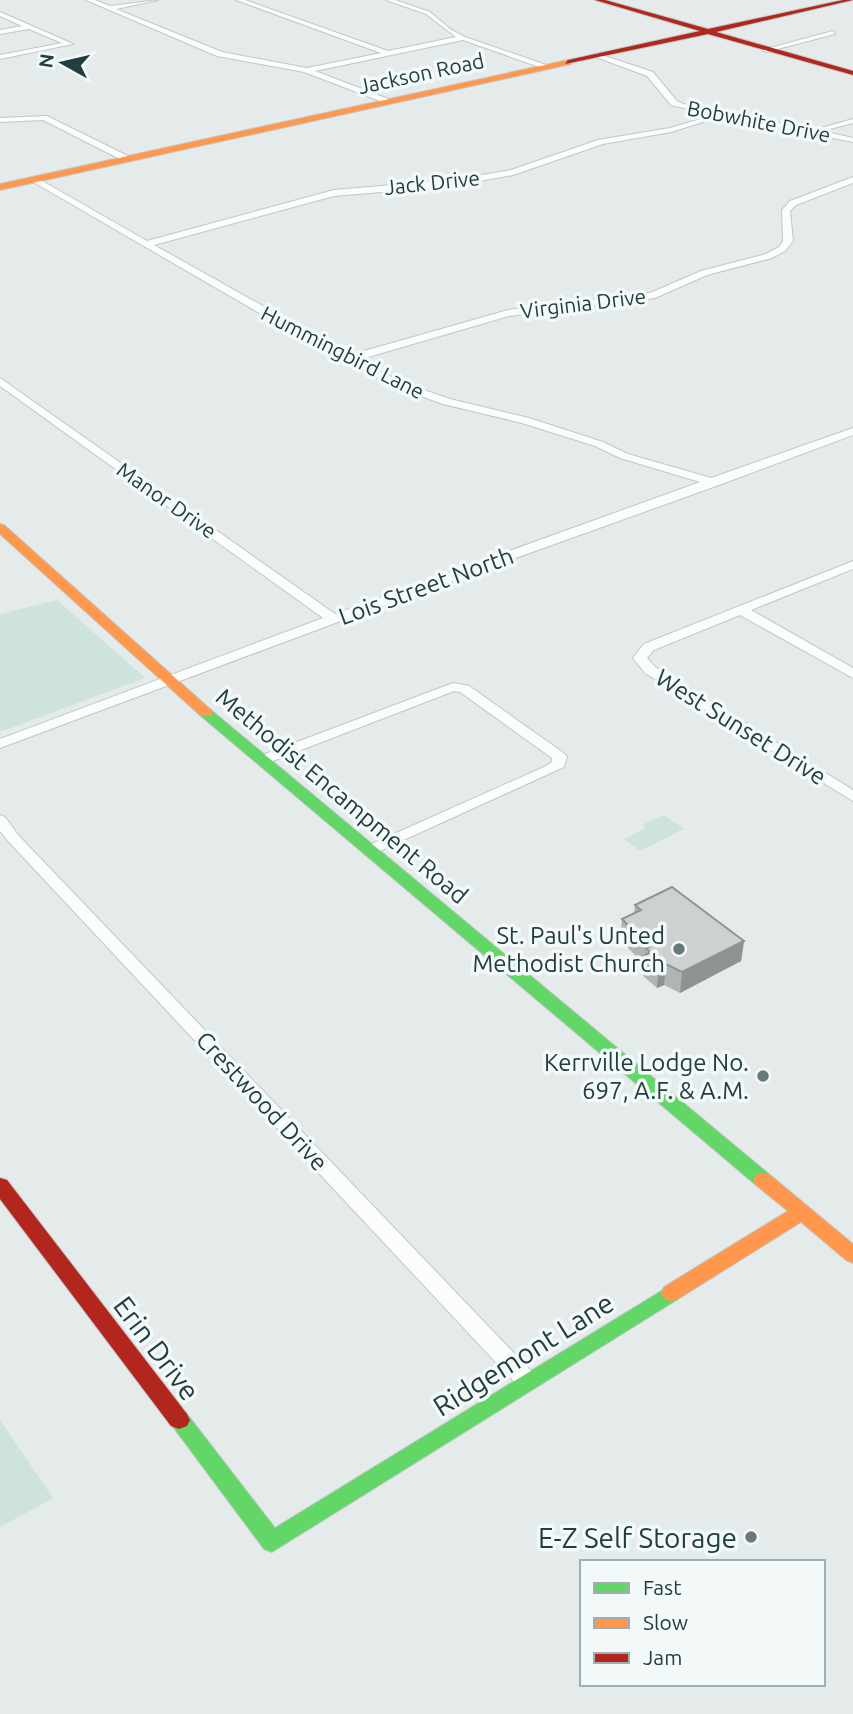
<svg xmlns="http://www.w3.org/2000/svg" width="853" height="1714" viewBox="0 0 853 1714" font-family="Ubuntu,sans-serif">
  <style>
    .green { fill: #cee3db }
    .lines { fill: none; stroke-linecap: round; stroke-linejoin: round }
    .street-casing { stroke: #c2c7c7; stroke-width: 2 }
    .fast-casing { stroke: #c0c8c7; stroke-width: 2 }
    .slow-casing { stroke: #c0c8c7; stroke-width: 2 }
    .jam-casing { stroke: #c0c8c7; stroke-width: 2 }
    .street { fill: #fbfcfc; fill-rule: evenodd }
    .fast { fill: #63d668; fill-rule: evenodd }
    .slow { fill: #ff974d; fill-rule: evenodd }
    .jam { fill: #b3261e; fill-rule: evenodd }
    .wall { fill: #afb5b4 }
    .shaded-wall { fill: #8f9392 }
    .building { fill: #ccd2d1; stroke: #8f9392; stroke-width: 2 }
    .poi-dot { fill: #667a7b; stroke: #f3f9f8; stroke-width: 2.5 }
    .labels { text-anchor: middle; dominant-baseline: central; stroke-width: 7; stroke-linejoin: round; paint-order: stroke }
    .far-street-label { font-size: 21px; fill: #223e3f; stroke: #f3f9f8 }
    .street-label { font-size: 24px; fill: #223e3f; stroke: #f3f9f8 }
    .poi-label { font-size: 24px; fill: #223e3f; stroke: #f3f9f8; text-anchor: end }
    .near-street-label { font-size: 28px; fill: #223e3f; stroke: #f3f9f8 }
    .near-poi-label { font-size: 28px; fill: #223e3f; stroke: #f3f9f8; text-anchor: end }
  </style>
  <rect width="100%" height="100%" fill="#e5eaea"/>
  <path class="green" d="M57,600L145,678L0,732V614Z
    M664,815L684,829L640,851L624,839L646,828L642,825Z
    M0,1420L53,1498L0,1527Z"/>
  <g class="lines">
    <defs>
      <path id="street" d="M86,0H95L110,6L158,0L116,9L222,52L307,68L381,53L236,0H245L388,51L456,37L426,14L386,0H395L430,12L450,29L465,37L552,67L545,69L463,40L315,71L391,100L388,104L304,72L217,56Z
        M0,12L71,43L73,44L0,59V55L62,43L29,29L0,34V30L22,26L0,16Z
        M833,31L835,34L766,52L762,50Z
        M596,53L653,72L677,101L683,104L814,130L853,119V123L822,131L853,138V142L722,116L671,132L603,144L513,175L452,186L334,196L154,245L350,355L508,310L650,293L701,271L766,254L779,247L783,241L782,210L790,201L853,177V183L796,205L790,211L793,241L785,251L772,258L707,275L655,298L509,316L358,360L401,382L450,399L529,418L603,442L628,454L711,478L853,428V435L719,485L338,622L0,748V739L323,618L0,386V378L335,614L700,482L620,458L595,446L522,423L443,404L393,386L311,343L30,180L37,178L147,241L334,190L452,180L511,170L598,140L670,128L714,115L671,105L647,76L596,57Z
        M47,116L132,158L133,160L126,162L43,120L0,122V118Z
        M853,561V569L751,610L853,668V678L740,615L654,650L647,658L655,667L853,790V801L645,673L633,658L644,644Z
        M453,683L469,686L565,754L567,757L564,767L371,855L365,853L363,850L365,847L546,766L552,762V758L460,692L454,691L270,762H260L258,759L260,756Z
        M0,815L5,817L18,835L535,1375L538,1381L535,1387L527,1390L519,1387L8,841L0,831Z"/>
      <path id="fast" d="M206,709L211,710L770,1175L773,1180L770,1185L763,1187L756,1185L201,716L199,713L201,710Z
        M671,1285L678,1287L681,1293L678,1299L272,1552L264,1549L168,1420L171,1414L179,1411L187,1414L275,1528Z"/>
      <path id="slow" d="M568,60L571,64L0,190V184Z
        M0,524L4,525L211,710L213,713L211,716H201L0,534Z
        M763,1173L770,1175L853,1244V1263L846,1260L801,1222L678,1299L671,1301L664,1299L661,1293L664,1287L788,1211L756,1185L753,1180L756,1175Z"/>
      <path id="jam" d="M595,0H605L708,29L843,0H853L716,32L853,71V75L708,34L565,64L568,60L700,31Z
        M0,1178L7,1180L187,1414L190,1420L187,1426L179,1429L171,1426L0,1199Z"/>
    </defs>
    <use href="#street" class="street-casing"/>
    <use href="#fast" class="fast-casing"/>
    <use href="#slow" class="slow-casing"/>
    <use href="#jam" class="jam-casing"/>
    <use href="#street" class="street"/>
    <use href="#fast" class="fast"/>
    <use href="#slow" class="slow"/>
    <use href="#jam" class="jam"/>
  </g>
  <path class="wall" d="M635,905L744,941L741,961L680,993L664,985L657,988L643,976L644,964L620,940L622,919L634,913Z"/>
  <path class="shaded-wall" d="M744,941L741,961L680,993L682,972Z
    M666,964L664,985L657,988L659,967Z"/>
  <path class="building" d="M672,887L744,941L682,972L666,964L659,967L645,955L651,952L645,948L649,947L622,919L641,910L635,905Z"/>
  <g class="poi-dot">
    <circle cx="679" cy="949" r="7"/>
    <circle cx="763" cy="1076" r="7"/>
    <circle cx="751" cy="1537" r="7"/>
  </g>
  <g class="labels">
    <g class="far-street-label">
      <text transform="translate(421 73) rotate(-12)">Jackson Road</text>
      <text transform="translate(759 121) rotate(11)">Bobwhite Drive</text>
      <text transform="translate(432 182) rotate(-6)">Jack Drive</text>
      <text transform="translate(583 303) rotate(-7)">Virginia Drive</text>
      <text transform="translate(343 352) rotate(27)">Hummingbird Lane</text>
      <text transform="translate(167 500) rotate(35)">Manor Drive</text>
    </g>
    <g class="street-label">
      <text transform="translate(426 586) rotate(-20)">Lois Street North</text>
      <text transform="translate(741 727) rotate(32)">West Sunset Drive</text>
      <text transform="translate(342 796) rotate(40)">Methodist Encampment Road</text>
      <text transform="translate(262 1101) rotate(47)">Crestwood Drive</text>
    </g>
    <g class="poi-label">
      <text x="665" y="935">St. Paul's Unted<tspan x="665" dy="28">Methodist Church</tspan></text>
      <text x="749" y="1062">Kerrville Lodge No.<tspan x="749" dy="28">697, A.F. &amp; A.M.</tspan></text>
    </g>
    <g class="near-street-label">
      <text transform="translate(157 1348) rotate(53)">Erin Drive</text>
      <text transform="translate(523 1354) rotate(-32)">Ridgemont Lane</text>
    </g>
    <g class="near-poi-label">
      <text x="737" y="1537">E-Z Self Storage</text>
    </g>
  </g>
  <rect x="580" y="1560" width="245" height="126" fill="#f3f9f8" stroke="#9faeae" stroke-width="2"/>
  <rect x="594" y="1583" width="35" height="10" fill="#63d668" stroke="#9faeae" stroke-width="2"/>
  <text x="643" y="1595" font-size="21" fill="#223e3f">Fast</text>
  <rect x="594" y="1618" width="35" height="10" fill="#ff974d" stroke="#9faeae" stroke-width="2"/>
  <text x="643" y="1630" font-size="21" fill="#223e3f">Slow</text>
  <rect x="594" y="1653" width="35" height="10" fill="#b3261e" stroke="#9faeae" stroke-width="2"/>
  <text x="643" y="1665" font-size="21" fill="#223e3f">Jam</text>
  <g transform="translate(63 63) rotate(278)" stroke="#f3f9f8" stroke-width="5" paint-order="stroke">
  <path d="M0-5L12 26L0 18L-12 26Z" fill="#223e3f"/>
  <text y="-10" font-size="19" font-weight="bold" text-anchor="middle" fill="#223e3f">N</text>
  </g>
</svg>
